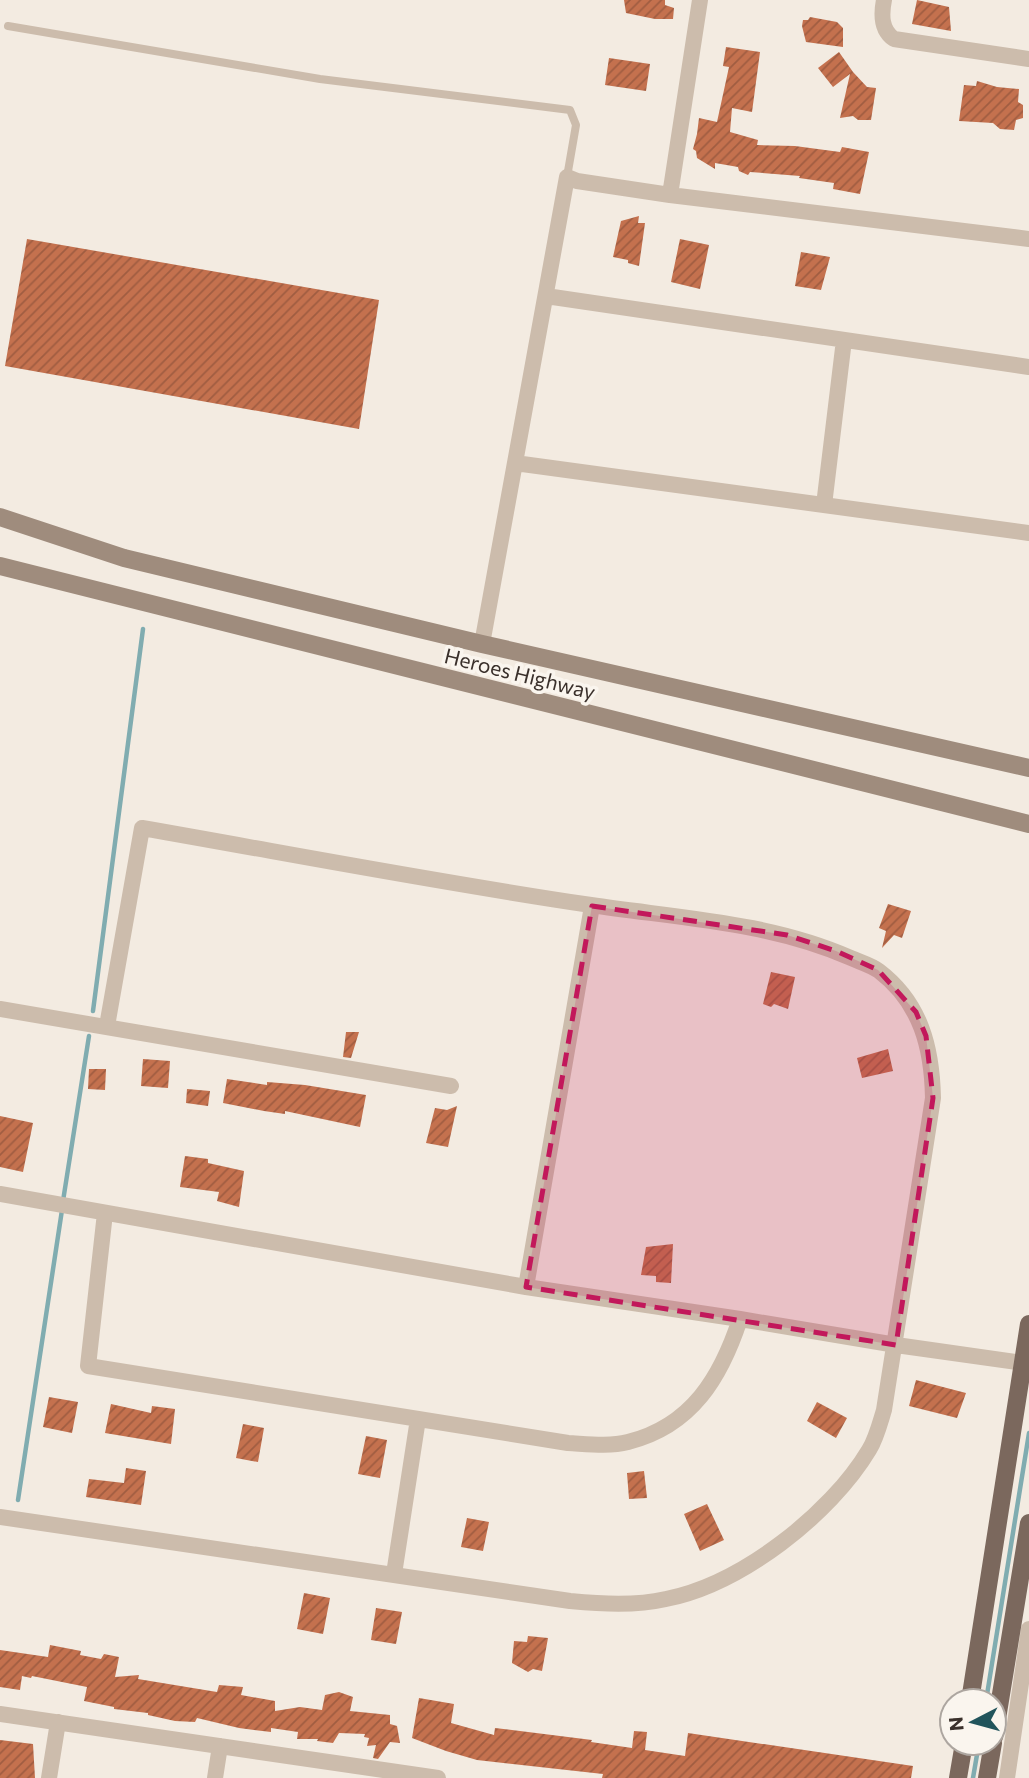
<svg xmlns="http://www.w3.org/2000/svg" width="1029" height="1778" viewBox="0 0 1029 1778" font-family="Commissioner,sans-serif">
  <style>
    .lines { fill: none; stroke-linecap: round; stroke-linejoin: round }
    .stream { stroke: #80acb0; stroke-width: 4.5 }
    .building { fill: url(#building-hatch) }
    .service { stroke: #ccbcac; stroke-width: 8 }
    .minor { stroke: #ccbcac; stroke-width: 16 }
    .secondary { stroke: #9f8c7d; stroke-width: 18 }
    .primary { stroke: #7b685d; stroke-width: 18 }
    .marked { fill: #c2185b; fill-opacity: 0.2; stroke: #c2185b; stroke-width: 5; stroke-dasharray: 14 9; stroke-linejoin: round }
    .labels { text-anchor: middle; dominant-baseline: central; stroke-width: 7; stroke-linejoin: round; paint-order: stroke }
    .street-label { font-size: 21px; fill: #3a302b; stroke: #faf5ee }
  </style>
  <defs>
    <pattern id="building-hatch" width="6" height="6" patternUnits="userSpaceOnUse" patternTransform="scale(1.75)"><rect width="6" height="6" fill="#c4714e"/><path d="M-1 1l2-2M0 6l6-6M5 7l2-2" fill="none" stroke="#a05d41"/></pattern>
  </defs>
  <rect width="100%" height="100%" fill="#f3ebe1"/>
  <g class="lines">
    <path class="stream" d="M93,1011L143,629
      M63,1201L89,1036
      M18,1500L62,1210
      M986,1701L1029,1433
      M973,1778L979,1743"/>
  </g>
  <path class="building" d="M624,0H665V5L674,8L673,19H655L626,13Z
    M917,0L949,7L951,31L912,24Z
    M810,17L837,22L843,28V47L806,42L802,26L803,20H808Z
    M726,47L760,52L752,112L732,108L730,132L758,140L757,145L795,146L840,152L842,147L869,152L860,194L833,189L834,183L799,178L800,176L750,172L748,175L739,171L738,167L715,163V169L697,158L696,151L693,149L697,134L699,118L717,122L729,67L723,66Z
    M839,52L853,72L867,87L876,88L871,120H858L853,116L840,118L850,74L833,87L818,68Z
    M609,58L650,64L646,91L605,85Z
    M977,81L997,87L1019,89L1018,102L1023,105V118L1016,120L1014,130L1000,129L993,123L959,121L964,85L976,86Z
    M639,216L638,223H645L639,266L628,263V260L613,257L621,221Z
    M27,239L379,300L359,429L5,366Z
    M680,239L709,245L700,289L671,282Z
    M801,252L830,257L821,290L795,286Z
    M888,904L911,911L902,938L894,935L882,948L886,931L879,928Z
    M771,972L795,977L788,1009L774,1004L771,1007L763,1004Z
    M346,1032H359L351,1058L343,1057Z
    M888,1049L893,1071L862,1078L857,1058Z
    M143,1059L170,1061L168,1088L141,1086Z
    M89,1069H106L105,1090L88,1089Z
    M227,1079L267,1085V1082L305,1085L366,1095L360,1127L285,1111V1114L264,1111L223,1103Z
    M187,1089L210,1091L208,1106L186,1103Z
    M457,1106L448,1147L426,1143L435,1108L447,1110Z
    M0,1116L33,1123L23,1172L0,1167Z
    M185,1156L208,1159V1163L244,1171L239,1207L217,1201L219,1192L180,1187Z
    M673,1244L671,1283L656,1282V1276L641,1275L646,1247Z
    M916,1380L966,1393L957,1418L909,1406Z
    M49,1397L78,1402L72,1433L43,1427Z
    M817,1402L847,1418L836,1438L807,1421Z
    M111,1404L151,1413L152,1406L175,1409L171,1444L105,1433Z
    M243,1424L264,1428L258,1462L236,1458Z
    M366,1436L387,1440L380,1478L358,1474Z
    M126,1468L146,1471L141,1505L86,1497L89,1479L124,1483Z
    M644,1471L647,1498L629,1499L627,1473Z
    M707,1504L724,1540L700,1551L684,1514Z
    M467,1518L489,1522L483,1551L461,1547Z
    M304,1593L330,1598L323,1634L297,1629Z
    M376,1608L402,1612L396,1644L371,1640Z
    M528,1636L548,1638L542,1671L533,1669L528,1672L512,1663L514,1641L527,1642Z
    M50,1645L81,1651L80,1655L101,1659L104,1654L119,1657L115,1677L139,1675L138,1679L217,1692L219,1685L243,1687L241,1695L275,1701V1711L300,1707L322,1710L325,1695L339,1692L353,1697L350,1711L390,1715V1724L397,1726L400,1743L390,1742L378,1759L373,1758L376,1745L367,1746L369,1738L364,1737L365,1734L339,1733L333,1743L317,1741L318,1739H297L298,1732L271,1728V1732L239,1728L197,1718L195,1722L175,1721L148,1715V1713L114,1709V1707L84,1701L87,1687L32,1676L31,1678L22,1676L20,1690L0,1687V1650L48,1657Z
    M419,1698L454,1704L451,1723L494,1735L495,1728L592,1740L591,1742L632,1748L634,1731L647,1732L645,1750L685,1756L688,1733L913,1766L911,1778H602L603,1774L477,1760L446,1751L412,1738Z
    M0,1740L33,1744L35,1778H0Z"/>
  <g class="lines">
    <path class="service" d="M8,26L320,79L570,110L576,125L567,177"/>
    <path class="minor" d="M700,0L670,195L1029,239
      M884,0C881,15 881,30 894,39L1029,59
      M546,296L1029,367
      M515,463L1029,533
      M824,505L844,340
      M482,644L567,177L577,181L670,195
      M0,1009L451,1086
      M0,1194L526,1287L740,1319L896,1345L1023,1363
      M105,1213L88,1366L568,1443C587,1444 609,1447 628,1442C692,1426 721,1377 740,1319
      M526,1287L592,906
      M0,1517L570,1601C602,1604 635,1606 666,1599C741,1584 830,1515 869,1450C876,1439 880,1423 884,1410L933,1098C932,1048 921,1003 879,971C871,965 860,962 851,958C770,922 678,918 591,905C441,883 291,854 142,828L107,1026
      M394,1574L418,1419
      M0,1714L438,1778
      M49,1778L58,1722
      M215,1778L220,1746
      M1007,1778L1029,1629"/>
    <path class="secondary" d="M0,517L124,558L482,644L1029,768
      M0,566L1029,824"/>
    <path class="primary" d="M970,1701L1029,1324
      M994,1737L1029,1523
      M958,1778L964,1743
      M987,1778L993,1743"/>
  </g>
  <path class="marked" d="M592,906L787,935L836,951L878,970L916,1012L926,1036L933,1098L896,1345L526,1287Z"/>
  <g class="labels">
    <g class="street-label">
      <text transform="translate(520 673) rotate(14)">Heroes Highway</text>
    </g>
  </g>
  <g transform="translate(973 1722) rotate(264)"><circle r="33" fill="#faf5ee" stroke="#ada6a0" stroke-width="2"/>
  <path d="M0-5L12 26L0 18L-12 26Z" fill="#21545b"/>
  <text y="-10" font-size="19" font-weight="bold" text-anchor="middle" fill="#3a302b">N</text>
  </g>
</svg>
